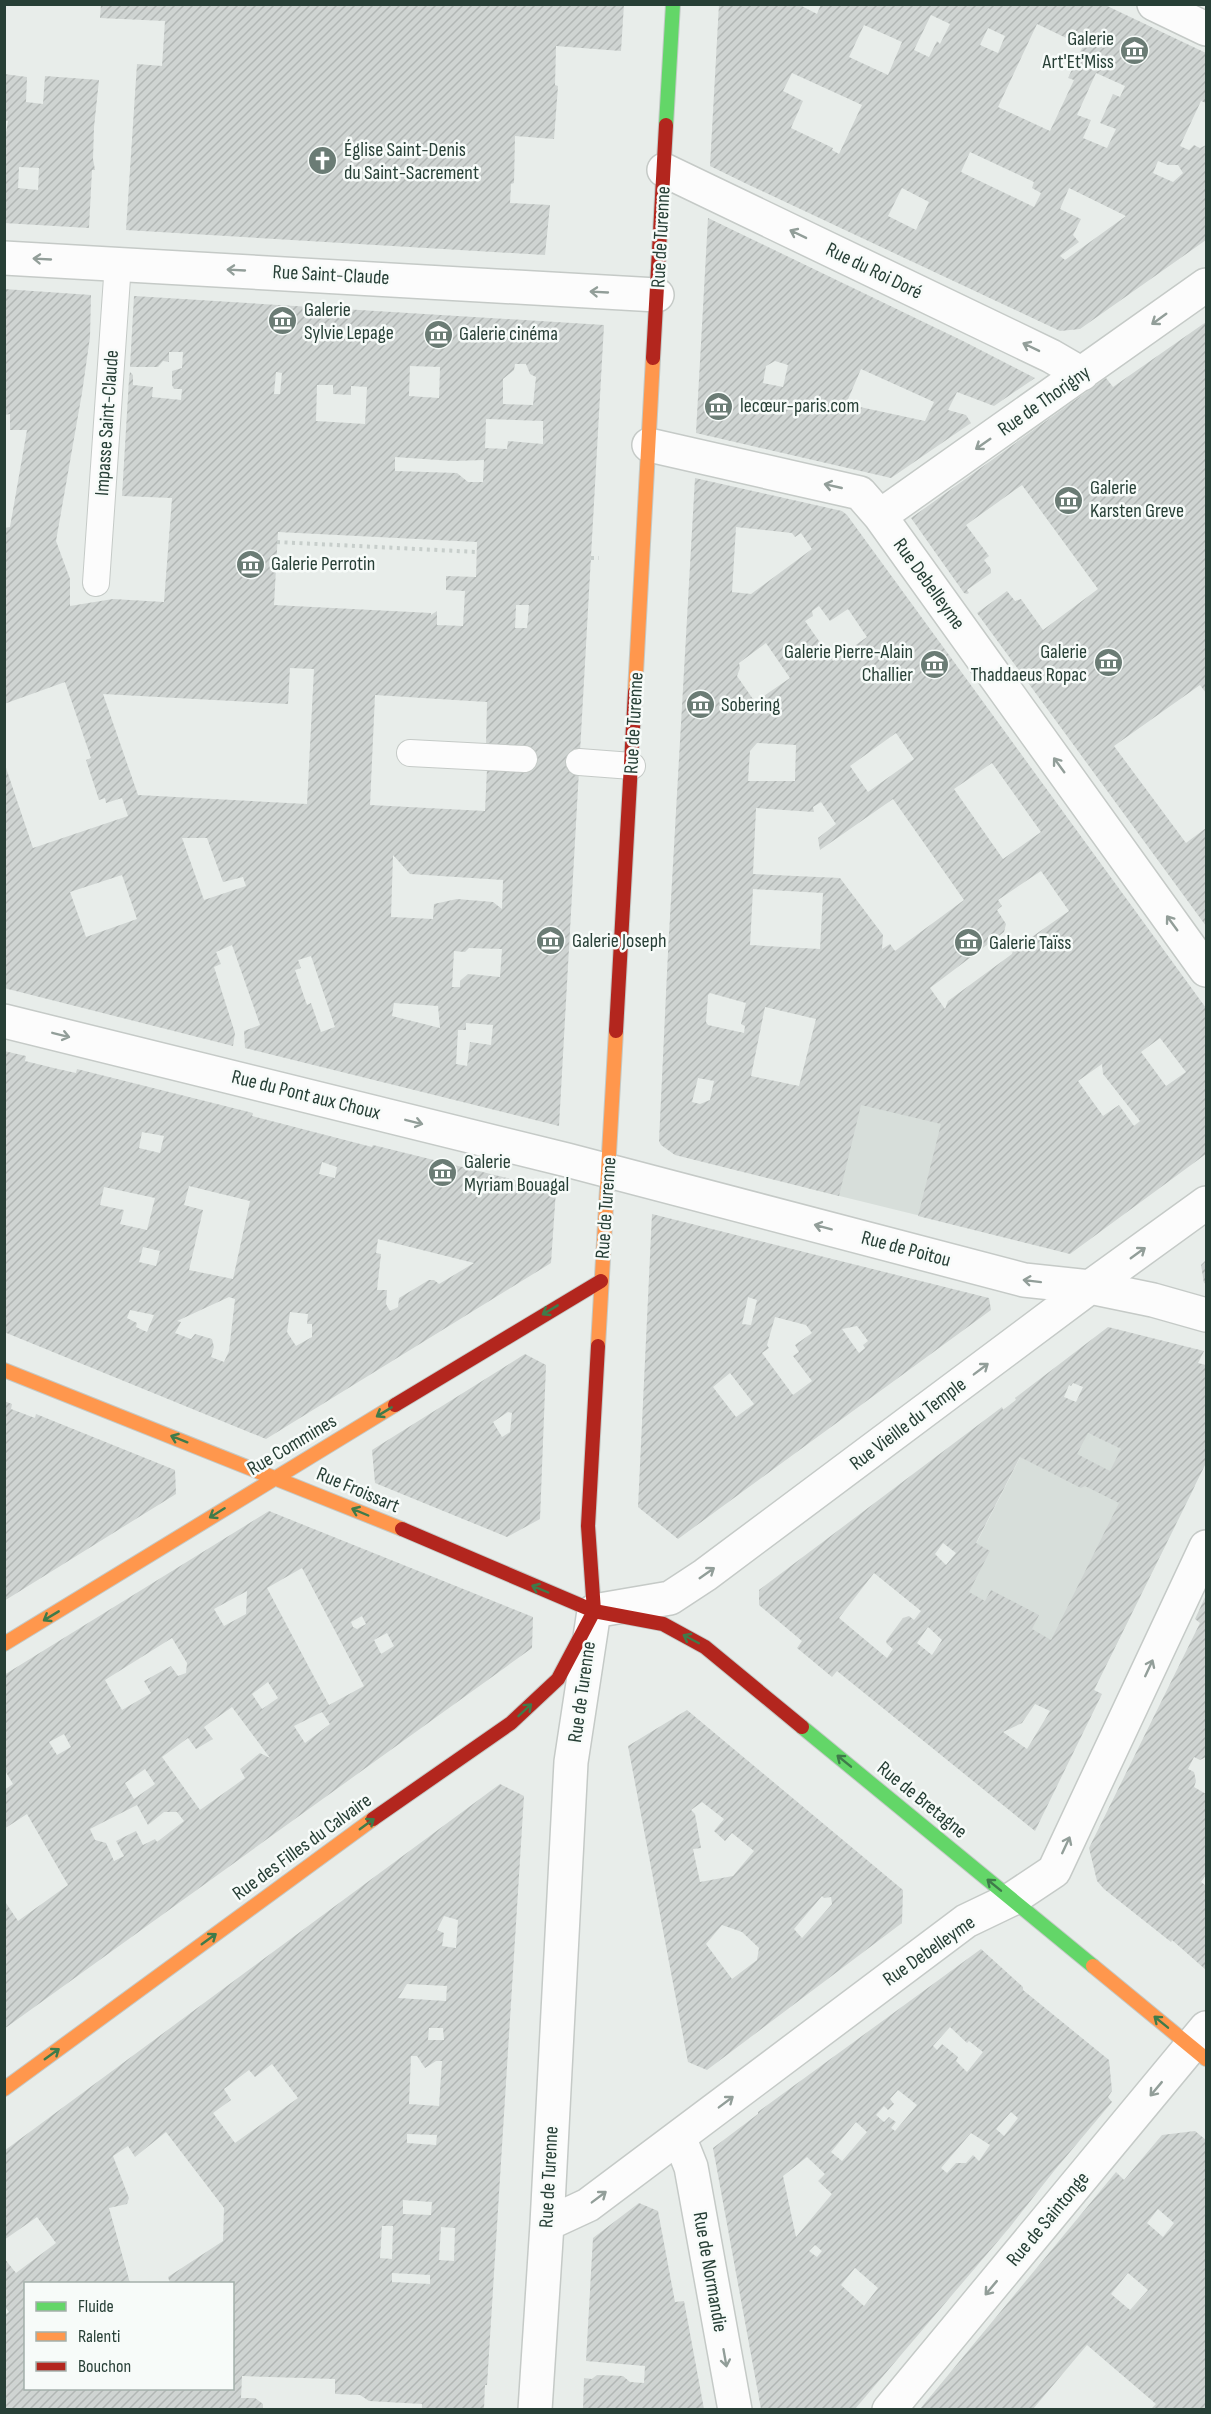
<svg xmlns="http://www.w3.org/2000/svg" width="1211" height="2414" viewBox="0 0 1211 2414" font-family="'Sofia Sans Condensed',sans-serif">
  <style>
    .built { fill: #d7deda }
    .building { fill: url(#building-hatch); fill-rule: evenodd }
    .lines { fill: none; stroke-linecap: round; stroke-linejoin: round }
    .lane-casing { stroke: #c5cac7; stroke-width: 28 }
    .street-casing { stroke: #c5cac7; stroke-width: 36 }
    .fast-casing { stroke: #c4cac7; stroke-width: 16 }
    .slow-casing { stroke: #c4cac7; stroke-width: 16 }
    .jam-casing { stroke: #c4cac7; stroke-width: 16 }
    .path { stroke: #c7cecb; stroke-width: 4; stroke-dasharray: 3 4.5; stroke-linecap: butt }
    .lane { stroke: #fcfcfc; stroke-width: 26 }
    .street { stroke: #fcfcfc; stroke-width: 33 }
    .fast { stroke: #63d668; stroke-width: 14 }
    .slow { stroke: #ff974d; stroke-width: 14 }
    .jam { stroke: #b3261e; stroke-width: 14 }
    .oneway { stroke: #929e99 }
    .oneway2 { stroke: #3f7b4a }
    .labels { text-anchor: middle; dominant-baseline: central; stroke-width: 5; stroke-linejoin: round; paint-order: stroke }
    .poi-label { font-size: 20px; fill: #273f36; stroke: #f7fbf9; text-anchor: start }
    .street-label { font-size: 20px; fill: #273f36; stroke: #f7fbf9 }
  </style>
  <defs>
    <pattern id="building-hatch" width="6" height="6" patternUnits="userSpaceOnUse" patternTransform="scale(1.5)"><rect width="6" height="6" fill="#cfd4d2"/><path d="M-1 1l2-2M0 6l6-6M5 7l2-2" fill="none" stroke="#b2b7b5"/></pattern>
  </defs>
  <rect width="100%" height="100%" fill="#e8edea"/>
  <path class="built" d="M853,999L1001,1037L921,1216L807,1188Z
    M1016,1400L1103,1440L1195,1486L1094,1690L1005,1645L951,1593L1027,1444L1003,1410Z"/>
  <path class="building" d="M101,4H624L621,51L556,46L555,85L558,86L554,139L515,136L514,183L511,184L510,203L550,205L545,255L126,230L137,64L162,66L165,21L100,18Z
    M719,4H798L817,14L821,4H1103L1206,53V103L1201,101L1180,146L1189,150L1194,145L1200,148L1206,145V240L1080,329L1060,331L749,185L710,166ZM931,15L950,24L940,44L937,41L929,57L914,50ZM1037,24L1083,46L1068,78L1074,80L1050,131L998,107ZM864,25L902,42L888,75L849,57ZM988,28L1005,36L998,53L980,45ZM792,73L862,105L839,154L832,150L833,148L791,128L803,101L783,91ZM1096,73L1125,86L1120,97L1113,94L1100,123L1116,129L1107,148L1083,138L1091,120L1077,115ZM970,152L1034,182L1032,188L1041,193L1034,207L961,172ZM1158,161L1168,165H1178L1183,173L1173,182L1153,173ZM902,188L929,202L916,230L888,216ZM1069,188L1126,216L1065,260L1060,256L1079,242L1073,235L1081,219L1060,209Z
    M4,74L27,77L26,102L43,104L45,76L99,80L94,127L93,159L95,170H92L89,228L4,223V144L8,121H4ZM19,167L39,168L38,190L18,188Z
    M708,218L963,341L1035,378L994,406L957,392L948,410L966,415L971,423L891,478L696,433ZM775,361L788,365L783,387L763,383L766,366ZM861,369L934,402L925,421L846,404Z
    M4,289L91,295L90,337L82,393L56,541L70,579V606L113,599L164,602L172,498L122,496L129,379L130,372L133,375V385L153,387L152,397L181,400L182,389H174L172,385V371L182,368L183,352H169V362L163,361L158,367H130L134,296L604,325L559,1126L245,1048L244,1031L260,1025L232,945L216,952L221,964L214,967L235,1033L233,1046L4,988V762L33,848L128,816L122,798L106,803L105,798L99,800L86,760L91,758L65,682L4,704V528L10,527L27,430H10V414L4,415ZM515,364H526L530,374L536,377L533,405L503,404V379L514,370ZM410,366L440,367L439,398L409,396ZM276,372L282,373L280,394H274ZM317,385H333V394L351,395V386L367,387L365,424L316,421ZM486,419L543,421V444L508,441L507,449L485,448ZM395,457L453,461L484,460L483,482H468L457,473L395,471ZM278,532L477,542L476,577L446,576V590L465,591L463,626L437,625V611L431,615V613L274,605ZM516,605H529L527,628H515ZM290,668L314,669L307,804L138,795L103,694L288,704ZM375,695L487,702L486,746L489,747V744L525,746L524,771L487,769L485,811L370,805ZM182,838H207L223,882L243,877L246,886L204,900ZM393,855L410,874L503,880L502,909L493,902L457,899L434,904L433,919L391,917ZM122,875L137,919L86,937L70,892ZM469,948L502,949L500,977L468,974L460,981V987H452L454,951L465,952ZM311,956L335,1027L321,1032L311,1003L307,1005L295,970L301,968L298,960ZM394,1003L438,1006L440,1028L392,1016ZM466,1023L493,1025L491,1045L470,1042L467,1066L456,1064L458,1030H466Z
    M1206,322V693L1200,685L1114,746L1186,843L1206,828V926L977,613L1007,591L1015,601L1021,599L1043,630L1098,589L1022,485L966,525L989,556L984,560L991,569V573L967,590L969,593L967,594L964,593L911,518L1106,378L1113,387Z
    M695,478L842,511L847,515L1206,1008V1154L1070,1254L918,1216L941,1124L861,1105L839,1196L675,1155L661,1145L659,1141L668,952ZM736,527L792,533L795,537L801,533L812,549L751,594L732,592ZM819,606L830,621L848,609L867,637L833,661L805,621L813,616L812,611ZM766,643L790,678L755,702L737,676L740,668L739,663ZM896,733L914,759L868,792L850,766ZM757,743L796,745L795,781H748L750,751ZM992,763L1041,832L1003,859L954,789ZM893,799L964,900L895,951L890,944L882,949L883,935L840,878L753,874L756,808L814,812L813,807L821,802L836,824L818,838L820,850ZM1041,871L1069,911L1013,950L1012,954L948,1001L945,1009L930,988L1004,932L1006,924L997,910L1002,906L998,900ZM753,889L823,893L820,949L750,945ZM710,993L746,1003L741,1024L745,1026L744,1033L708,1025L706,1022L708,995ZM765,1007L816,1019L799,1086L751,1076ZM1160,1038L1186,1072L1166,1086L1141,1052ZM1102,1064L1103,1074L1140,1121L1134,1126L1119,1105L1103,1116L1078,1081ZM698,1078L714,1081L710,1100L700,1104L692,1102Z
    M4,1051L26,1056L25,1061L58,1069L76,1073L77,1069L253,1113L252,1116L372,1147L373,1145L556,1190L551,1263L266,1439L4,1332ZM142,1132L164,1136L160,1153L139,1148ZM322,1162L337,1167L335,1178L319,1174ZM189,1186L250,1201L233,1279L189,1270L203,1210L184,1205ZM104,1187L155,1198L147,1230L120,1224L124,1210L100,1205ZM378,1239L474,1263L439,1284L434,1280H429L399,1298L398,1307L390,1311L386,1304L387,1290H377L381,1254L376,1253ZM143,1247L160,1251L156,1266L139,1262ZM229,1297L235,1299L229,1351L224,1362L211,1357L214,1347L212,1339L195,1334L191,1339L175,1333L181,1322L177,1321ZM130,1310L154,1315L147,1332L136,1327L137,1323L127,1318ZM290,1312L308,1314L307,1324H312V1337L296,1346L287,1332Z
    M652,1214L989,1298L991,1310L678,1539L638,1507ZM748,1297L757,1300L751,1325L742,1324ZM775,1317L806,1325L812,1333L795,1345L799,1352L793,1356L812,1381L793,1395L762,1353L769,1348L767,1345ZM857,1326L868,1341L863,1345L865,1348L859,1353L842,1329ZM730,1373L754,1404L736,1417L713,1387Z
    M1206,1260V1284L1204,1283L1201,1265Z
    M1108,1327L1204,1351L1198,1363L1206,1365V1463L1094,1690L1102,1694L1035,1831L837,1671L832,1677L797,1648L802,1641L759,1605V1590L1002,1407L1003,1410L1016,1400L1015,1398ZM1073,1383L1083,1387L1076,1402L1064,1397L1069,1385L1071,1386ZM1088,1433L1121,1449L1110,1471L1077,1454ZM1020,1457L1081,1488L1085,1486L1119,1503L1051,1640L1032,1629L1039,1615L991,1590L985,1601L969,1592L990,1551L976,1543ZM943,1543L956,1553L946,1565L935,1554ZM874,1573L921,1611L914,1620L909,1616L903,1618L886,1641L887,1644L893,1649L887,1658L839,1618ZM928,1627L942,1640L932,1655L917,1643ZM1035,1704L1050,1711L1027,1749L1003,1732L1022,1723Z
    M525,1354L546,1365L540,1519L507,1537L375,1483L372,1450ZM508,1412L512,1413L510,1432L502,1437L493,1422Z
    M4,1401L12,1404L11,1409L35,1418L36,1414L175,1470L176,1494L4,1601Z
    M269,1511L533,1617L532,1648L4,2029V1900L18,1921L68,1885L27,1814L4,1829V1790L13,1784L4,1769V1675ZM302,1568L364,1686L329,1705L267,1588ZM247,1591L246,1614L224,1626L214,1609ZM362,1616L366,1624L357,1629L353,1627L351,1622ZM387,1633L394,1646L381,1654L374,1640ZM172,1638L187,1663L186,1673L178,1676L171,1666L144,1681L151,1693L122,1710L105,1680ZM268,1682L278,1698L262,1709L252,1694ZM232,1707L270,1758L260,1753L240,1769L245,1778L200,1810L162,1757L188,1738L196,1749L213,1739L204,1727ZM322,1712L330,1724L305,1743L294,1726ZM64,1734L71,1747L57,1755L49,1742ZM145,1769L155,1784L134,1799L125,1783ZM137,1805L148,1825L164,1812H177L184,1821L157,1842L155,1839L143,1845L136,1831L116,1841L124,1856L114,1861L106,1843L95,1840L90,1829Z
    M1206,1595V1757L1200,1760L1194,1757L1188,1769L1194,1772L1196,1781L1194,1787L1206,1794V1875L1201,1882L1205,1885L1206,1883V1970L1172,1940L1171,1942L1104,1889L1097,1881L1089,1848L1200,1623L1195,1619Z
    M687,1710L903,1890L902,1923L707,2070L688,2062L628,1746ZM702,1802L724,1819L714,1831L725,1841L732,1833L754,1851L733,1876L700,1882L693,1849L701,1848L695,1814L691,1810ZM822,1896L824,1898L831,1897L832,1904L802,1938L794,1929ZM722,1925L742,1932L759,1948L757,1960L732,1979L706,1944Z
    M500,1784L524,1796L487,2385H485L484,2409H422V2404L369,2401L360,2395L335,2394V2379L242,2376L241,2398H255L263,2404V2409H4V2315L9,2312L4,2306V2258L16,2273L56,2243L37,2217L4,2240V2151ZM444,1916L458,1920L456,1948L442,1946L444,1933L437,1930ZM407,1984L447,1986L446,2001L398,1998ZM429,2028H443L444,2040H428ZM411,2056H417L425,2068L436,2061H442L439,2106L409,2104ZM272,2064L298,2098L235,2143L213,2113L231,2100L224,2089L249,2070L255,2077ZM166,2132L224,2208L223,2241L168,2277L170,2283H232V2388H26V2283H130L109,2208L127,2204L129,2198L113,2156L128,2146L135,2157ZM407,2134L437,2135L436,2145L407,2143ZM403,2200L432,2202L431,2215L403,2214ZM382,2226H393L392,2259L380,2258ZM441,2227L455,2228L454,2261L439,2260ZM392,2273L430,2275V2284L392,2282Z
    M981,1949L1023,1987V1990L1109,2060L1112,2091L1108,2097L1112,2102L1054,2171L1010,2227L855,2409H761L713,2148L758,2114V2112ZM950,2027L967,2043L969,2041L983,2052L967,2072L956,2061L958,2057L942,2044L937,2050L933,2046ZM898,2090L917,2105L895,2131L891,2128L896,2122L889,2117L884,2122L876,2115L884,2106L888,2110L894,2104L890,2099ZM1011,2112L1018,2118L1004,2136L996,2129ZM856,2122L867,2132L842,2161L831,2152ZM971,2133L990,2145L979,2161L973,2155L966,2163H956L947,2173L941,2168ZM807,2157L825,2174L818,2181L832,2194L796,2237L783,2176ZM815,2245L822,2251L817,2257L809,2251ZM855,2268L878,2288L864,2306L841,2285Z
    M1195,2131L1206,2140V2409H1151L1156,2404L1087,2345L1033,2409H920L1116,2172L1124,2180L1162,2135ZM1158,2209L1174,2223L1163,2237L1147,2223ZM1128,2273L1148,2290L1130,2310L1111,2294Z
    M639,2203L658,2211L675,2302L684,2301L704,2409H583L584,2378L592,2379L597,2375L623,2376L630,2382L644,2383L645,2366L586,2361L593,2238Z"/>
  <g class="lines">
    <defs>
      <path id="lane" d="M96,583L118,263
        M410,753L524,759
        M579,762L632,766"/>
      <path id="street" d="M1154,4L1206,29
        M664,170L1051,356L1082,374
        M4,258L657,295
        M649,445L860,493L880,516L1206,970
        M880,516L1206,285
        M4,1021L567,1160L1024,1280L1090,1287L1153,1300L1206,1315
        M679,2137L691,2167L735,2410
        M547,2224L588,2205L966,1921L1012,1899L1054,1871L1206,1547
        M535,2410L547,2224L571,1762L594,1611L670,1598L705,1575L1090,1287L1206,1203
        M889,2410L1206,2028"/>
      <path id="fast" d="M666,125L673,4
        M802,1727L1093,1966"/>
      <path id="slow" d="M635,692L653,358
        M598,1346L616,1031
        M4,1370L402,1529
        M4,1644L395,1405
        M1093,1966L1206,2059
        M4,2089L373,1819"/>
      <path id="jam" d="M653,358L666,125
        M616,1031L635,692
        M395,1405L601,1281
        M402,1529L594,1611L663,1624L705,1647L802,1727
        M594,1611L588,1526L598,1346
        M373,1819L511,1723L558,1679L594,1611"/>
    </defs>
    <use href="#lane" class="lane-casing"/>
    <use href="#street" class="street-casing"/>
    <use href="#fast" class="fast-casing"/>
    <use href="#slow" class="slow-casing"/>
    <use href="#jam" class="jam-casing"/>
    <path class="path" d="M277,542L477,552
      M591,558H599"/>
    <use href="#lane" class="lane"/>
    <use href="#street" class="street"/>
    <use href="#fast" class="fast"/>
    <use href="#slow" class="slow"/>
    <use href="#jam" class="jam"/>
  </g>
  <defs><path id="oneway-shaft" d="M-6 0H5M1.5-3L5.5 0L1.5 3" fill="none" stroke-width="1.6" stroke-linecap="round" stroke-linejoin="round" transform="scale(1.5)"/></defs>
  <g class="oneway">
    <use href="#oneway-shaft" transform="translate(798 234) rotate(-154)"/>
    <use href="#oneway-shaft" transform="translate(42 259) rotate(-177)"/>
    <use href="#oneway-shaft" transform="translate(236 270) rotate(-177)"/>
    <use href="#oneway-shaft" transform="translate(599 292) rotate(-177)"/>
    <use href="#oneway-shaft" transform="translate(1159 319) rotate(144)"/>
    <use href="#oneway-shaft" transform="translate(1031 347) rotate(-154)"/>
    <use href="#oneway-shaft" transform="translate(983 444) rotate(145)"/>
    <use href="#oneway-shaft" transform="translate(833 486) rotate(-167)"/>
    <use href="#oneway-shaft" transform="translate(1059 765) rotate(-126)"/>
    <use href="#oneway-shaft" transform="translate(1172 923) rotate(-126)"/>
    <use href="#oneway-shaft" transform="translate(61 1035) rotate(14)"/>
    <use href="#oneway-shaft" transform="translate(414 1122) rotate(14)"/>
    <use href="#oneway-shaft" transform="translate(823 1227) rotate(-165)"/>
    <use href="#oneway-shaft" transform="translate(1138 1253) rotate(-36)"/>
    <use href="#oneway-shaft" transform="translate(1032 1281) rotate(-173)"/>
    <use href="#oneway-shaft" transform="translate(981 1369) rotate(-37)"/>
    <use href="#oneway-shaft" transform="translate(707 1573) rotate(-35)"/>
    <use href="#oneway-shaft" transform="translate(1149 1668) rotate(-65)"/>
    <use href="#oneway-shaft" transform="translate(1066 1845) rotate(-65)"/>
    <use href="#oneway-shaft" transform="translate(1156 2089) rotate(130)"/>
    <use href="#oneway-shaft" transform="translate(726 2102) rotate(-37)"/>
    <use href="#oneway-shaft" transform="translate(599 2197) rotate(-37)"/>
    <use href="#oneway-shaft" transform="translate(991 2288) rotate(130)"/>
    <use href="#oneway-shaft" transform="translate(725 2358) rotate(80)"/>
  </g>
  <g class="oneway2">
    <use href="#oneway-shaft" transform="translate(550 1310) rotate(149)"/>
    <use href="#oneway-shaft" transform="translate(384 1412) rotate(149)"/>
    <use href="#oneway-shaft" transform="translate(179 1439) rotate(-158)"/>
    <use href="#oneway-shaft" transform="translate(360 1512) rotate(-157)"/>
    <use href="#oneway-shaft" transform="translate(217 1513) rotate(148)"/>
    <use href="#oneway-shaft" transform="translate(540 1589) rotate(-157)"/>
    <use href="#oneway-shaft" transform="translate(51 1616) rotate(149)"/>
    <use href="#oneway-shaft" transform="translate(691 1639) rotate(-152)"/>
    <use href="#oneway-shaft" transform="translate(525 1710) rotate(-43)"/>
    <use href="#oneway-shaft" transform="translate(844 1761) rotate(-141)"/>
    <use href="#oneway-shaft" transform="translate(367 1824) rotate(-36)"/>
    <use href="#oneway-shaft" transform="translate(994 1885) rotate(-141)"/>
    <use href="#oneway-shaft" transform="translate(209 1939) rotate(-36)"/>
    <use href="#oneway-shaft" transform="translate(1161 2022) rotate(-141)"/>
    <use href="#oneway-shaft" transform="translate(52 2054) rotate(-36)"/>
  </g>
  <defs>
    <symbol id="museum-disc" viewBox="-11 -11 22 22"><circle r="9.5" fill="#6b7c75" stroke="#f7fbf9"/><path d="M0-6L6-3V-2H-6V-3ZM-5-1h2V3h-2ZM-1-1h2V3h-2ZM3-1h2V3H3ZM-6 4H6V6H-6Z" fill="#fff"/></symbol>
    <symbol id="church-disc" viewBox="-11 -11 22 22"><circle r="9.5" fill="#6b7c75" stroke="#f7fbf9"/><path d="M-1.2-6h2.4v3.5h3.3v2.4h-3.3V6h-2.4V-.1h-3.3v-2.4h3.3Z" fill="#fff"/></symbol>
  </defs>
  <g fill-rule="evenodd">
    <use href="#museum-disc" x="1118" y="34" width="33" height="33"/>
    <use href="#church-disc" x="306" y="144" width="33" height="33"/>
    <use href="#museum-disc" x="266" y="304" width="33" height="33"/>
    <use href="#museum-disc" x="422" y="318" width="33" height="33"/>
    <use href="#museum-disc" x="702" y="390" width="33" height="33"/>
    <use href="#museum-disc" x="1052" y="484" width="33" height="33"/>
    <use href="#museum-disc" x="234" y="548" width="33" height="33"/>
    <use href="#museum-disc" x="1092" y="646" width="33" height="33"/>
    <use href="#museum-disc" x="918" y="648" width="33" height="33"/>
    <use href="#museum-disc" x="684" y="688" width="33" height="33"/>
    <use href="#museum-disc" x="534" y="924" width="33" height="33"/>
    <use href="#museum-disc" x="952" y="926" width="33" height="33"/>
    <use href="#museum-disc" x="426" y="1156" width="33" height="33"/>
  </g>
  <g class="labels">
    <g class="poi-label">
      <text x="1114" y="39" text-anchor="end">Galerie<tspan x="1114" dy="23">Art'Et'Miss</tspan></text>
      <text x="344" y="150">Église Saint-Denis<tspan x="344" dy="23">du Saint-Sacrement</tspan></text>
      <text x="304" y="310">Galerie<tspan x="304" dy="23">Sylvie Lepage</tspan></text>
      <text x="459" y="334">Galerie cinéma</text>
      <text x="740" y="406">lecœur-paris.com</text>
      <text x="1090" y="488">Galerie<tspan x="1090" dy="23">Karsten Greve</tspan></text>
      <text x="271" y="564">Galerie Perrotin</text>
      <text x="913" y="652" text-anchor="end">Galerie Pierre-Alain<tspan x="913" dy="23">Challier</tspan></text>
      <text x="1087" y="652" text-anchor="end">Galerie<tspan x="1087" dy="23">Thaddaeus Ropac</tspan></text>
      <text x="721" y="705">Sobering</text>
      <text x="572" y="941">Galerie Joseph</text>
      <text x="989" y="943">Galerie Taïss</text>
      <text x="464" y="1162">Galerie<tspan x="464" dy="23">Myriam Bouagal</tspan></text>
    </g>
    <g class="street-label">
      <text transform="translate(661 237) rotate(-87)">Rue de Turenne</text>
      <text transform="translate(874 271) rotate(26)">Rue du Roi Doré</text>
      <text transform="translate(331 275) rotate(3)">Rue Saint-Claude</text>
      <text transform="translate(1044 401) rotate(-35)">Rue de Thorigny</text>
      <text transform="translate(107 423) rotate(-86)">Impasse Saint-Claude</text>
      <text transform="translate(929 584) rotate(54)">Rue Debelleyme</text>
      <text transform="translate(634 723) rotate(-87)">Rue de Turenne</text>
      <text transform="translate(306 1095) rotate(14)">Rue du Pont aux Choux</text>
      <text transform="translate(606 1208) rotate(-86)">Rue de Turenne</text>
      <text transform="translate(906 1249) rotate(15)">Rue de Poitou</text>
      <text transform="translate(908 1424) rotate(-37)">Rue Vieille du Temple</text>
      <text transform="translate(292 1445) rotate(-31)">Rue Commines</text>
      <text transform="translate(358 1490) rotate(23)">Rue Froissart</text>
      <text transform="translate(582 1692) rotate(-82)">Rue de Turenne</text>
      <text transform="translate(922 1800) rotate(39)">Rue de Bretagne</text>
      <text transform="translate(302 1847) rotate(-36)">Rue des Filles du Calvaire</text>
      <text transform="translate(929 1951) rotate(-35)">Rue Debelleyme</text>
      <text transform="translate(549 2177) rotate(-87)">Rue de Turenne</text>
      <text transform="translate(1048 2219) rotate(-50)">Rue de Saintonge</text>
      <text transform="translate(710 2272) rotate(80)">Rue de Normandie</text>
    </g>
  </g>
  <rect width="1211" height="2414" fill="none" stroke="#273f36" stroke-width="12"/>
  <rect x="24" y="2282" width="210" height="108" fill="#f7fbf9" stroke="#a4b0ab" stroke-width="1.5"/>
  <rect x="36" y="2302" width="30" height="9" fill="#63d668" stroke="#a4b0ab" stroke-width="1.5"/>
  <text x="78" y="2312" font-size="18" fill="#273f36">Fluide</text>
  <rect x="36" y="2332" width="30" height="9" fill="#ff974d" stroke="#a4b0ab" stroke-width="1.5"/>
  <text x="78" y="2342" font-size="18" fill="#273f36">Ralenti</text>
  <rect x="36" y="2362" width="30" height="9" fill="#b3261e" stroke="#a4b0ab" stroke-width="1.5"/>
  <text x="78" y="2372" font-size="18" fill="#273f36">Bouchon</text>
</svg>
